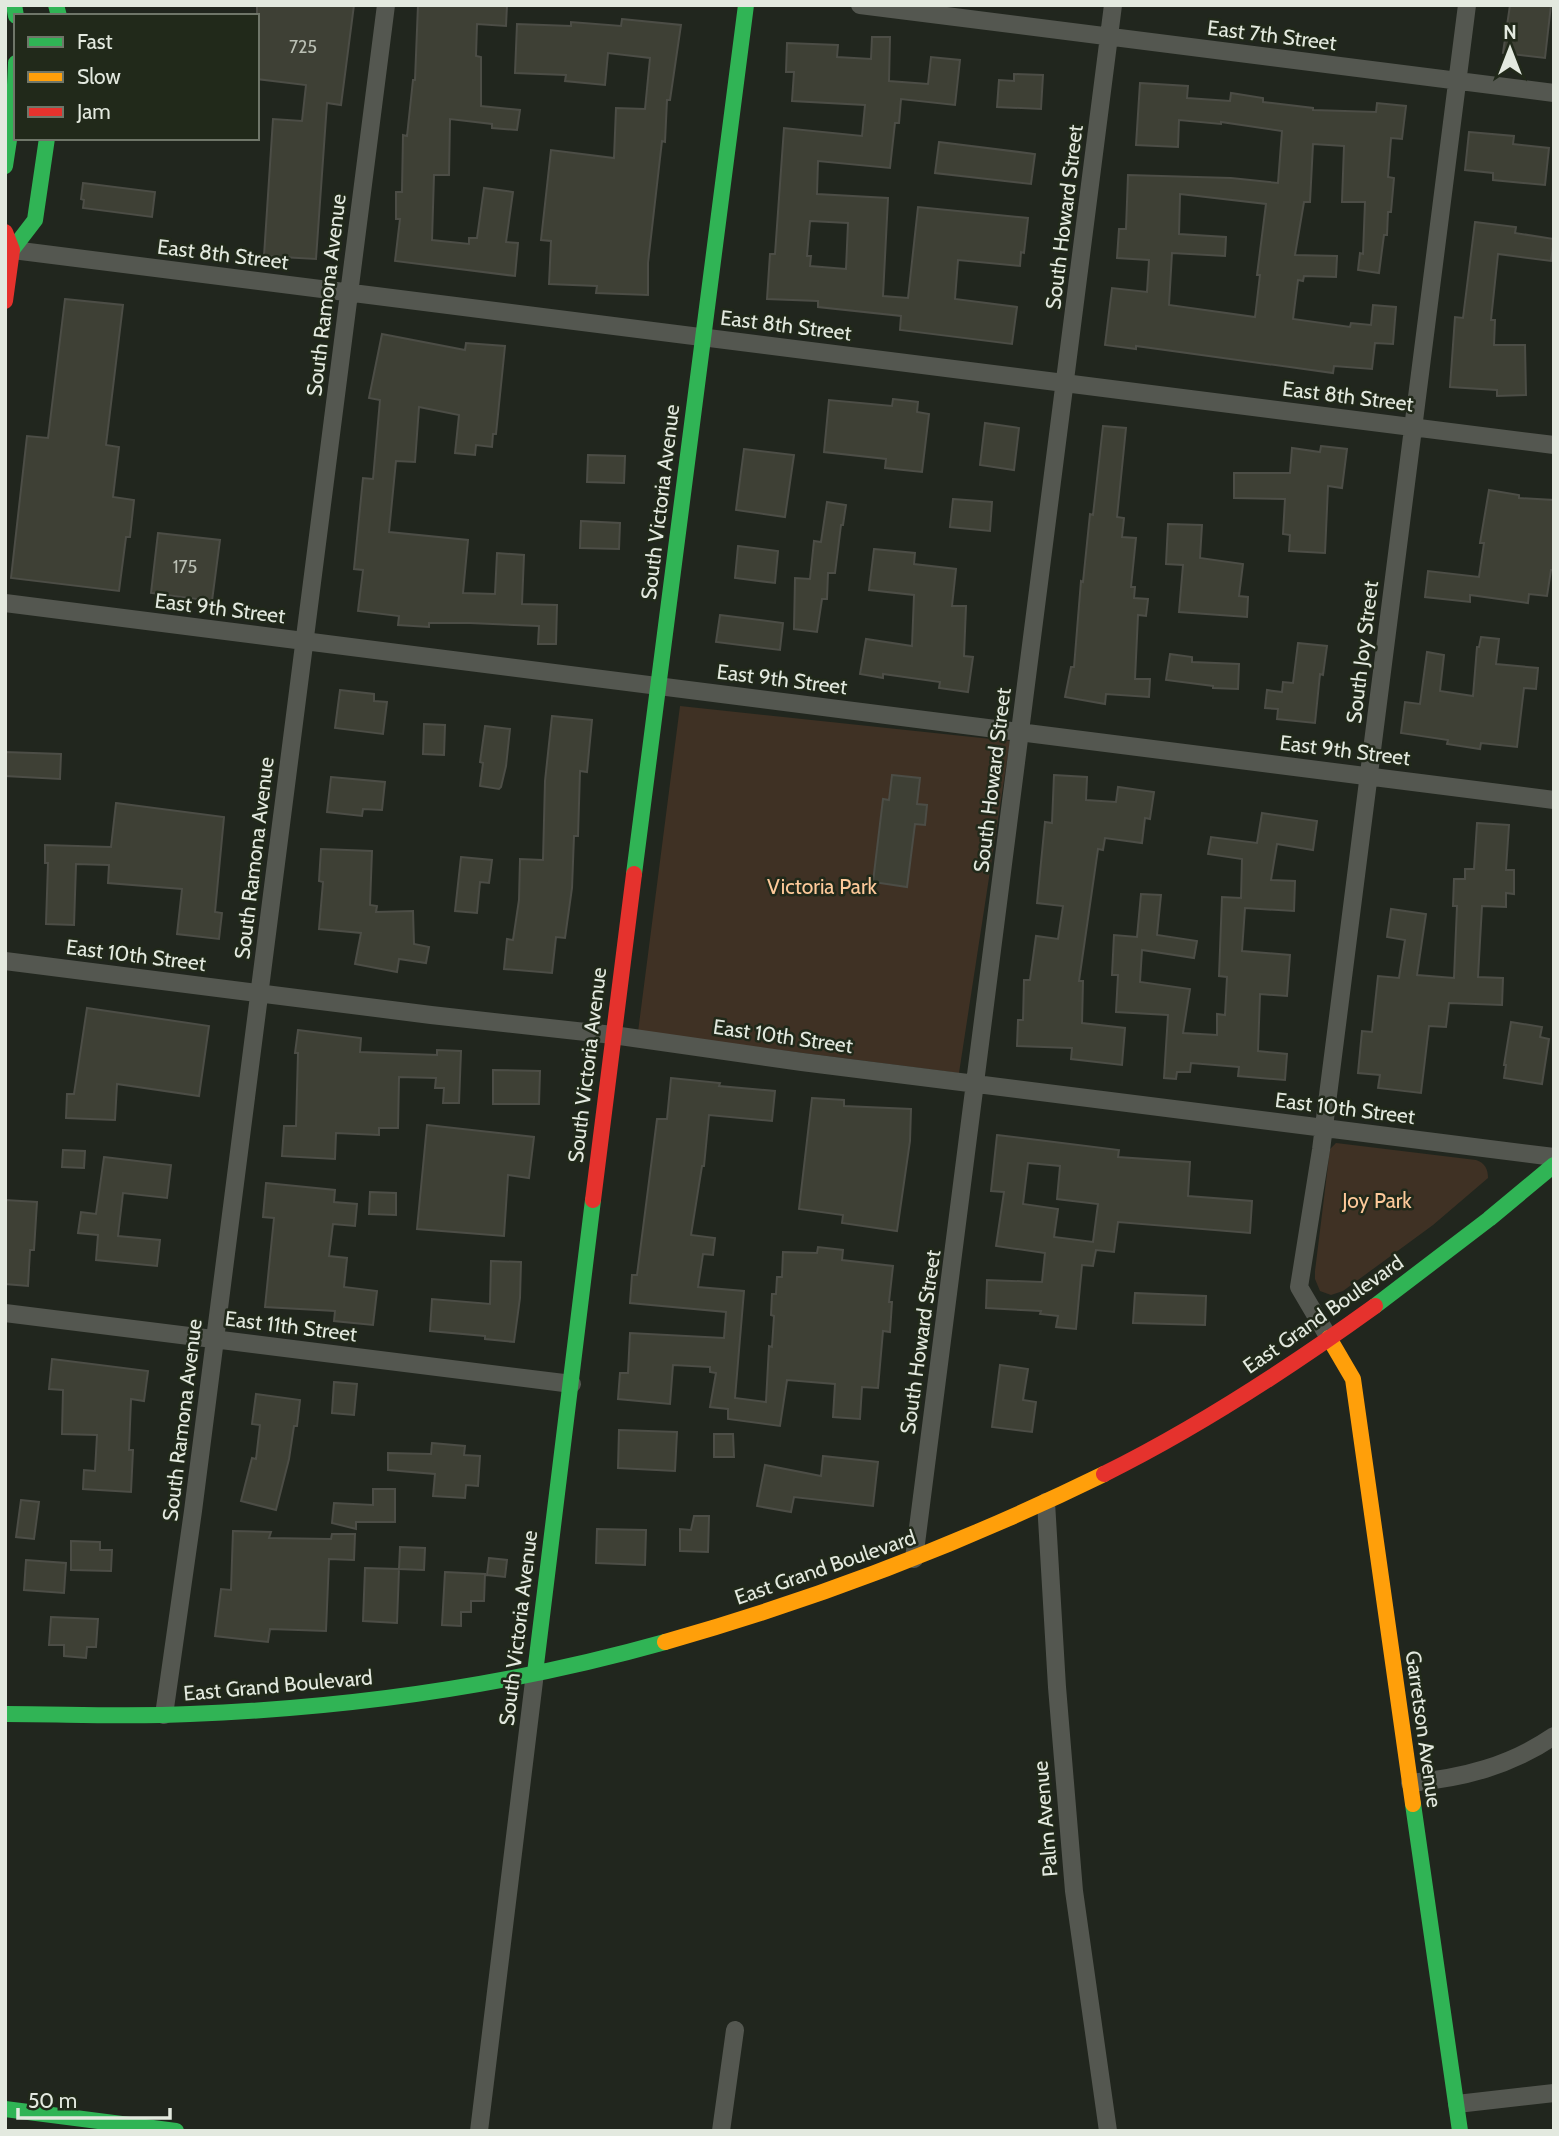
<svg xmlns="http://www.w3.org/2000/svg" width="1559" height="2136" viewBox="0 0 1559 2136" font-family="Cabin,sans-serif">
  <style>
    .green { fill: #3f3124 }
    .building { fill: #3e4035; stroke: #4c4d46; stroke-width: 2; fill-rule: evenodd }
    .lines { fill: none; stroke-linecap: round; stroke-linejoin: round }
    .street { stroke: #545750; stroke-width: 18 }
    .fast { stroke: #30b455; stroke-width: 16 }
    .slow { stroke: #ff9f0a; stroke-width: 16 }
    .jam { stroke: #e5322d; stroke-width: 16 }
    .labels { text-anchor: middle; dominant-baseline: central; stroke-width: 5; stroke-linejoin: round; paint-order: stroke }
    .number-label { font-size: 18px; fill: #babfb4 }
    .street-label { font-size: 21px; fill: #e3e9df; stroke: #21291a }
    .park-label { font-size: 21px; fill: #fdc99a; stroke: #21291a }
  </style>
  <rect width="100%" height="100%" fill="#21261e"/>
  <path class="green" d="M680,706L1010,741L959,1073L638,1032Z
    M1336,1143L1476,1160C1485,1163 1488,1169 1488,1178L1433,1225L1343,1291L1331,1295L1320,1291L1315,1279V1271L1330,1149Z"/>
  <path class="building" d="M257,5H354L341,105L327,103L316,259L264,256L273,119L302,121L306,85L257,79Z
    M418,5H507L506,26L477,24L476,56L481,57V106L520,110L517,130L492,128V124L450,119L449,175H434L432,240L469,244V238H477L484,188L513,192L506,242L518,243L515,276L395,261L400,219H396V192H402L403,135L407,136L413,80H415Z
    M1510,5H1551L1545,58L1503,53Z
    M622,19L681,25L670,100H667L665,142L662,141L648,263V295L596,293L597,286L549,284L551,241L541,240L551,150L614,158L616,108L645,109L650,58L608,53L605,85L565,81L566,75L515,73L517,24L571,26V22L621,26Z
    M872,37H890L889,81L928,84L931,57L960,60L955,105L901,99L899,123H895L890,168L818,161L817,194L888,198L883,296L908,298L918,207L1028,218L1024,253L1021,252L1020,266L958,260L955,299L1017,307L1012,344L900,330L901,316L818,307V301L767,299L770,254H775L784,128L862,136L865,105L792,101L794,72H786L787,43L838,45L837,57L871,59ZM810,221L848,223L846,269L810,266L811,256H807Z
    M1014,74L1043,75L1041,109L997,107L999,80L1014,81Z
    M1140,83L1188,86L1187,98L1230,101L1231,93L1263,98V102L1313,108V110L1376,112L1377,103L1406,106L1402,139L1391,138L1388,177L1394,178L1391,212H1388L1387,235H1384L1379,273L1358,270L1360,253L1363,254L1365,202H1342L1344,146L1313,144L1310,202H1304L1295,255L1337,256L1336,277L1304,276L1303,281L1298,280L1293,319L1350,327L1351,323L1371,325L1373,305L1396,307L1393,344L1375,343L1372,369L1334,366L1333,373L1136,346V349L1105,345L1112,288L1147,292L1149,260L1117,258L1119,229H1126L1128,175L1231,178L1278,183L1282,131L1221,122V124L1179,120L1178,147L1136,145ZM1180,194L1266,204L1257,275H1260L1255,317L1169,305L1172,253L1225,256L1226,237L1179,234Z
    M1469,132L1514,136L1513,144L1549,148L1545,185L1493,180V173L1465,170Z
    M939,142L1035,154L1031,184L935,173Z
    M83,183L155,192L152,217L83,208L84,200L81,199Z
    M1475,222L1516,227L1515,233L1554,239L1551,261L1498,254L1491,320H1495L1494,345H1525L1526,395L1497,396V390L1450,387L1455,317L1463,318Z
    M65,299L123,305L106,445L119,447L113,497L134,500L130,537H126L119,591L11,578L27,436L48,438Z
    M382,334L465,350L466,343L505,346L496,434H493L492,447L476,445L475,455L455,453L459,415L419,407L415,462L396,461L389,532L468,540L463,593L495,594L497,553L524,555L522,604L557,605L556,644H538L539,626L470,623H429V627L398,625L399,616L358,611L363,570L354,569L363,478L373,479L380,400L369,398Z
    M893,399L918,402L917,412L929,414L922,472L885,468L886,459L824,452L829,400L892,406Z
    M985,423L1019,428L1014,470L980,465Z
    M1103,426L1126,428L1117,517L1124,518L1122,537L1136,538L1131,587H1135L1134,598L1148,599L1146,616L1138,615L1135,679H1150L1149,697L1106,694L1105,704L1065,697L1071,667H1074L1081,581L1083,582L1090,514L1093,515Z
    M1321,446L1347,449L1342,488L1328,486L1325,553L1289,551L1290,535L1283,534L1285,499L1234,498V473H1290L1292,448L1320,452Z
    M744,449L794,455L785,517L736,510Z
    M588,455L625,456L624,483L587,482Z
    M1489,490L1519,495V498L1554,500V570H1551L1547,596L1529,594L1528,603L1470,595V602L1425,597L1428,571L1479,577L1484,543H1480Z
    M953,499L992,502L990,531L950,527Z
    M827,502L846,505L843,525H841L835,573H828L827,599H822L817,632L794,629L795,578L810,579L814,541L821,542Z
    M581,521L620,523L619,549L580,548Z
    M1168,524L1202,525L1200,558L1243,564L1239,596L1248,597L1247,617L1179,612L1183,565L1166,564Z
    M158,533L220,540L212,601L151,593Z
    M738,546L778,551L775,583L735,578Z
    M874,549L915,553L914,564L956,569L952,606H966L964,656L973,657L968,692L939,688L940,682L883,674V678L860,674L866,639L912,646L914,595L869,590Z
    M720,615L783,623L780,650L716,642Z
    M1481,637L1499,639L1496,664L1538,668L1536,689L1524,688L1517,747L1481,743L1480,749L1447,744L1448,740L1401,733L1405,702L1420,704L1427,652L1444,655L1440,691L1473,696L1477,647H1479Z
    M1298,643L1327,646L1323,675L1320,674L1315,723L1277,719L1278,709L1265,708L1267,690L1282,692L1283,682L1293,683Z
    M1170,654L1192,657V662L1239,664L1238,689L1213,688V686L1166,680Z
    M340,690L374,694V701L387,702L383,734L335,728Z
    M552,716L592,720L587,772L580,771L578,836H574L572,888L565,938L556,937L552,973L504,969L507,939L513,940L519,900L520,859L543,860L545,781Z
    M424,724L445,725L444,755L423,754Z
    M485,726L510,729L506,766L501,787L499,789L480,786L483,763L480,762Z
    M5,752L61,754L60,779L5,776Z
    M892,775L920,778L917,804L927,805L925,825L915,824L907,887L873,882L883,799L889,800Z
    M1054,775L1087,777L1086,800L1116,802L1118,787L1154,792L1150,819L1145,818L1142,843L1105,838L1103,850L1098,849L1079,981H1083L1082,1023L1125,1028L1122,1065L1071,1059L1072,1048L1017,1046L1018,1020H1023L1024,980H1030L1036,936L1058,939L1063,906L1037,903L1045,822L1052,823Z
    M331,777L385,782L382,810L363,809L362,816L327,812Z
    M116,803L224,817L215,912L222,913L219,939L177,934L182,889L108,883L109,865L76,864L74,925L46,924L48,863H45V845L111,847Z
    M1262,813L1317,821L1313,850L1277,844L1271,880L1295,881L1294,911L1245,908L1242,951L1290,955L1287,996L1260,994L1258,1051L1287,1054L1285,1080L1238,1076L1239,1067L1191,1063L1190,1072H1177L1176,1079L1164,1078L1168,1015L1116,1012L1118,975H1112L1114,935L1137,937L1141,894L1161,895L1157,935L1197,941L1194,958L1142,950L1140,982L1190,989L1183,1033L1217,1035V1014L1225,1015L1227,977L1219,976L1222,897L1241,898L1242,859L1208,854L1211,837L1257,843Z
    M1477,823L1509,825L1506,870H1514V894L1506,893V907L1482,906L1478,977L1503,978L1502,1005L1449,1003L1446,1027L1429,1026L1421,1093L1378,1088L1380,1075L1358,1073L1362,1031L1372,1032L1378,976L1399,978L1405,940L1387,937L1391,909L1426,914L1417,975L1454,978L1457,906H1453L1454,879H1465V869H1474Z
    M321,849L372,851L370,905L377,906L376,912L413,911L414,944L429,947L426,963L399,959L397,972L355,964L361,933L319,929L323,882L319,881Z
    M461,857L492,860L489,883L480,882L477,913L455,911Z
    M87,1008L209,1026L199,1096L117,1084L115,1120L66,1118L67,1094H74Z
    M1511,1022L1542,1027L1540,1037L1549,1039L1542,1084L1504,1078L1506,1065H1504Z
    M298,1030L361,1038L360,1052L437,1055V1050L461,1051L459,1103H443L444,1088H435L436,1078L399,1077L398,1128H379V1135L336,1133L335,1159L282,1156L284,1126H296L298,1053H295Z
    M493,1070L540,1071L539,1104H493Z
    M671,1078L720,1083L719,1086L775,1091L772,1121L709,1115L704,1166H702L691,1235L715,1238L713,1255L703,1254L698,1287L744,1291L735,1398L766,1402L769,1346L772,1347L774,1316L771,1315L772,1294H776L777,1277H782L783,1252L817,1253L818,1247L843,1250L842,1260L893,1266L889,1302H892L890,1332L883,1331L878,1388L862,1387L860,1419L833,1417L835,1384L787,1380L780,1426L728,1419V1409L710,1407L716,1373L710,1372V1367L673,1365L670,1404L618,1399L620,1373H628L630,1333L724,1338L726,1312L630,1303L632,1275H637L657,1119H667Z
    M812,1098L844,1100V1106L911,1109L910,1141L897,1231L842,1223L843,1215L799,1209Z
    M427,1125L534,1137L529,1178L508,1175L504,1236L417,1229Z
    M997,1135L1119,1150L1118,1157L1190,1162L1188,1196L1252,1201L1250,1233L1118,1222L1114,1252L1096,1250L1093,1266L1082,1265L1076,1329L1056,1327L1058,1316L1040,1314L1041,1311L986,1308L987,1280L1042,1282L1045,1253L996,1246L1004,1192L991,1191ZM1028,1163L1060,1166L1057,1199L1098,1204L1093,1242L1054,1237L1058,1209L1023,1204Z
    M63,1150L85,1151L84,1168L62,1167Z
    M104,1157L171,1165L167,1198L123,1193L118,1236L160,1240L157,1266L96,1260L98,1235L78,1233L81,1212L96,1214Z
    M266,1183L335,1190L334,1202L357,1204L355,1226L333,1224L329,1256L347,1258L344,1287L377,1291L373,1325L334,1321L335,1311L265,1307L274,1218L263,1217Z
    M370,1192L396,1193V1215L369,1214Z
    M5,1200L37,1202L34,1250H30L28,1286L5,1284Z
    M491,1261L521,1262L520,1298L514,1342L485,1339V1336L430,1331L432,1299L490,1304Z
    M1135,1293L1206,1296L1205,1325L1133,1323Z
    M52,1359L148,1371L144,1401L131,1399L129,1450H133L131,1492L83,1489L84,1470L95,1471L97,1435L62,1434L63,1390L49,1389Z
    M1000,1365L1028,1369L1023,1400L1036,1402L1032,1432L992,1427Z
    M334,1382L357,1384L354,1415L332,1413Z
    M256,1394L300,1400L297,1426H294L289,1459L276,1510L241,1501L252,1458L256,1459L260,1425L252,1424Z
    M619,1430L677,1432L675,1471L618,1468Z
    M714,1434H733L734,1457H714Z
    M432,1443L465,1446L464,1455L480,1456L478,1486L466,1485L465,1498L433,1496L435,1474L388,1470V1453L431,1454Z
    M823,1456L878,1462L873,1506L794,1497L791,1512L757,1506L765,1465L821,1476Z
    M373,1489H395V1522H356V1529L332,1523L334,1503L373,1505Z
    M21,1500L39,1502L34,1539L16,1537Z
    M694,1516H709L708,1552L680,1551V1529L691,1530Z
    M597,1529L646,1530L645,1565L596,1563Z
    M233,1531L271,1532L269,1538L331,1539L332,1534H355L354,1560L329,1559L326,1631L270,1629L268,1642L215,1636L221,1589L231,1590Z
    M71,1541L100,1542V1550H112L111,1571L71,1570Z
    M400,1547L425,1548L424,1570L399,1569Z
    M489,1558L507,1560L505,1577L487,1575Z
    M26,1560L66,1563L64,1593L24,1590Z
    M365,1568L399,1569L397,1623L363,1621Z
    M445,1572L485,1574L484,1601H471V1612H461V1626L442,1625Z
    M51,1617L98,1619L96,1647H87L86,1658L64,1656V1645H49Z"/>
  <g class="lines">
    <path class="street" d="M860,5L1554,93
      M5,249L1554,445
      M5,603L1554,800
      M5,961L431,1015L613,1035L802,1062L1554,1157
      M5,1313L572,1384
      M1329,1338L1299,1287L1321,1150L1467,5
      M1046,1502L1057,1687L1074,1891L1108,2131
      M914,1559L1113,5
      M164,1715L193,1511L386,5
      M1410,1783C1463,1778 1510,1766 1554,1736
      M1457,2104L1554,2093
      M479,2131L535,1673
      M721,2131L735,2030"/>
    <path class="fast" d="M14,5L16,16
      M56,5L59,16
      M5,166L14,107L16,63
      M12,250L35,220L47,138
      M634,874L746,5
      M1375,1306L1489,1219L1554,1165
      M535,1673L593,1200
      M5,1714C67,1714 128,1717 190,1714C350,1708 512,1685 665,1642
      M1413,1804L1460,2131
      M5,2109L176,2131"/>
    <path class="slow" d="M1329,1338L1353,1379L1413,1804
      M665,1642C817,1599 963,1543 1104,1474"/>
    <path class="jam" d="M5,232L12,250L5,301
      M593,1200L634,874
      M1104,1474C1199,1427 1289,1368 1375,1306"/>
  </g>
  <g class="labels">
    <g class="number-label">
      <text x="303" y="47">725</text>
      <text x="185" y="567">175</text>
    </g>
    <g class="street-label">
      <text transform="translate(1272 35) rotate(7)">East 7th Street</text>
      <text transform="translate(1064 217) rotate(-83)">South Howard Street</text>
      <text transform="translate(223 254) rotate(7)">East 8th Street</text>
      <text transform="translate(326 295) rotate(-83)">South Ramona Avenue</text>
      <text transform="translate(786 325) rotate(7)">East 8th Street</text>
      <text transform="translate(1348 396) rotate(7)">East 8th Street</text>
      <text transform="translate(660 502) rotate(-83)">South Victoria Avenue</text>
      <text transform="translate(220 608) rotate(7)">East 9th Street</text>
      <text transform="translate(1362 652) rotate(-83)">South Joy Street</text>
      <text transform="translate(782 679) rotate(7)">East 9th Street</text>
      <text transform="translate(1345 750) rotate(7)">East 9th Street</text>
      <text transform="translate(992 780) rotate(-83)">South Howard Street</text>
      <text transform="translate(254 858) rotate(-83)">South Ramona Avenue</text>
      <text transform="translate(136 955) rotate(7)">East 10th Street</text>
      <text transform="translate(783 1036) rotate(8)">East 10th Street</text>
      <text transform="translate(587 1065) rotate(-83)">South Victoria Avenue</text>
      <text transform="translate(1345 1108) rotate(7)">East 10th Street</text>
      <text transform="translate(1323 1314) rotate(-35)">East Grand Boulevard</text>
      <text transform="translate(291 1326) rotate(7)">East 11th Street</text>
      <text transform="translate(920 1342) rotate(-82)">South Howard Street</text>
      <text transform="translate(182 1420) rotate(-83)">South Ramona Avenue</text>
      <text transform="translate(825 1567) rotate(-19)">East Grand Boulevard</text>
      <text transform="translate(518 1628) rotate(-83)">South Victoria Avenue</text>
      <text transform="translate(278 1685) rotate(-5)">East Grand Boulevard</text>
      <text transform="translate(1424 1729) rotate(82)">Garretson Avenue</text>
      <text transform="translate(1045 1819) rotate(-95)">Palm Avenue</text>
    </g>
    <g class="park-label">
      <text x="822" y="886">Victoria Park</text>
      <text x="1377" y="1200">Joy Park</text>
    </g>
  </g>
  <rect width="1559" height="2136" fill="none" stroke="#e3e9df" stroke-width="14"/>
  <rect x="14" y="14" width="245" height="126" fill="#21291a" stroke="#6f7669" stroke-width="2"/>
  <rect x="28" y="37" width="35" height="10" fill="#30b455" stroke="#6f7669" stroke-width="2"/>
  <text x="77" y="49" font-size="21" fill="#e3e9df">Fast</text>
  <rect x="28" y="72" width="35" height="10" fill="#ff9f0a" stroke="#6f7669" stroke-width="2"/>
  <text x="77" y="84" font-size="21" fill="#e3e9df">Slow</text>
  <rect x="28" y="107" width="35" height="10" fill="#e5322d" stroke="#6f7669" stroke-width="2"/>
  <text x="77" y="119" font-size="21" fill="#e3e9df">Jam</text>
  <g transform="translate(1510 49)" stroke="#21291a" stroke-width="5" paint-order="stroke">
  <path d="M0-5L12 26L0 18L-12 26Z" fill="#e3e9df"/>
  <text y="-10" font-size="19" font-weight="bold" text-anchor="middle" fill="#e3e9df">N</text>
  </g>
  <path d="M18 2108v10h152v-10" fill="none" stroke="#e3e9df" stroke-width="3.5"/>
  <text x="28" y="2108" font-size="21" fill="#e3e9df" stroke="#21291a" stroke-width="5" paint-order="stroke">50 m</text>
</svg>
